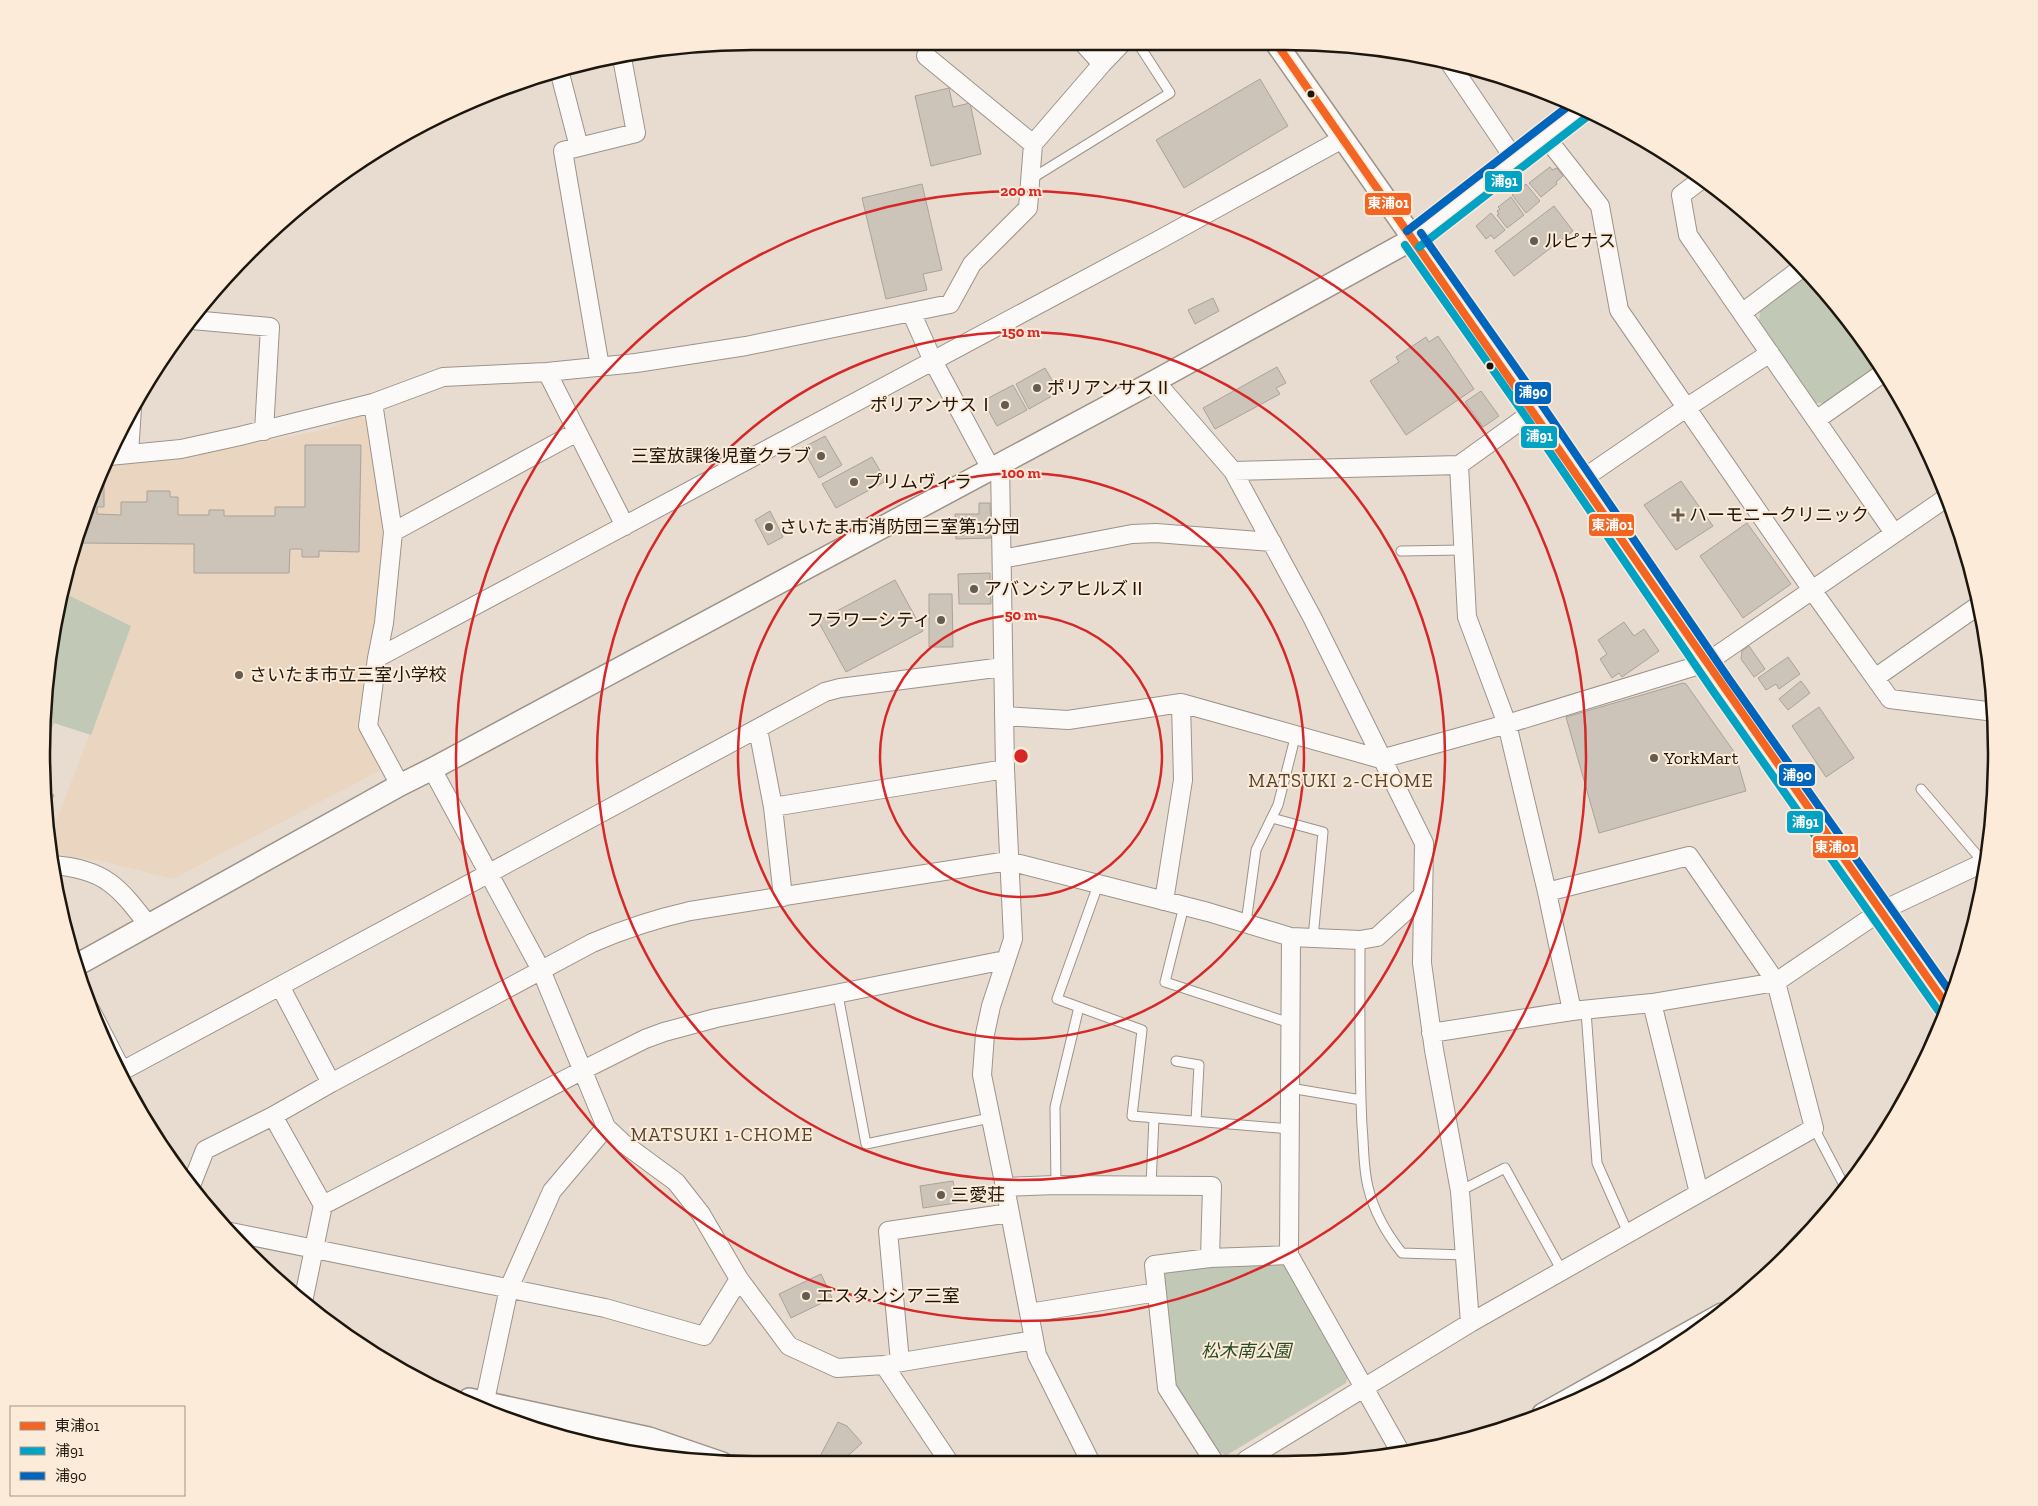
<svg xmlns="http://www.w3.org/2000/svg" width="2038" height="1506" viewBox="0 0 2038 1506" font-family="'Zilla Slab','Noto Sans JP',serif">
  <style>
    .built { fill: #ead5c0 }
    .green { fill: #c2c8b6 }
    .building { fill: #cdc4b9; stroke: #aaa298 }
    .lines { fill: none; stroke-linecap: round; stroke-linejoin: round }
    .service-casing { stroke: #9c938a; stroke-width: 11 }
    .minor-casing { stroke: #9c938a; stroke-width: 20 }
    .tertiary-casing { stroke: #9c938a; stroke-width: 24 }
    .service { stroke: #fcfaf8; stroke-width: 9 }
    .minor { stroke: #fcfaf8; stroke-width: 18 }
    .tertiary { stroke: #fcfaf8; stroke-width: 21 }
    .bus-1-casing { stroke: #fcebd8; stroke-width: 11 }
    .bus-2-casing { stroke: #fcebd8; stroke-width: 11 }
    .bus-3-casing { stroke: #fcebd8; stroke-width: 11 }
    .bus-1 { stroke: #f26522; stroke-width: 8 }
    .bus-2 { stroke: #01a2c4; stroke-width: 8 }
    .bus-3 { stroke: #0065bd; stroke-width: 8 }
    .ring { fill: none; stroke: #d62828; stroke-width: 2.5 }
    .bus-dot { fill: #1d160d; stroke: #fcebd8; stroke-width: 2 }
    .poi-dot { fill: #645b51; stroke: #fcebd8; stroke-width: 2 }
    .labels { text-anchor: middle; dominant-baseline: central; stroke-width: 4; stroke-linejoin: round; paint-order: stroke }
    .poi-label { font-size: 18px; fill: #1d160d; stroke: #fcebd8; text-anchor: start }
    .park-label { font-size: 18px; font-style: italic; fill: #274d24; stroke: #fcebd8 }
    .neighbourhood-label { font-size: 19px; letter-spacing: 1px; fill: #55432f; stroke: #fcebd8 }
    .rim { fill: none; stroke: #1d160d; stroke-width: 2.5 }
    .centre { fill: #d62828; stroke: #fcebd8; stroke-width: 2.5 }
    .ring-label { font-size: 15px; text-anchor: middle; font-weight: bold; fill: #d62828; stroke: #fcebd8; stroke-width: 4; stroke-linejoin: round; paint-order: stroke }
    .line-badge { stroke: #fcebd8; stroke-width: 2 }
    .badge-label { font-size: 14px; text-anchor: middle; font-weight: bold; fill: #fff }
  </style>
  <rect width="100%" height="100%" fill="#e8dcd0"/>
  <path class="built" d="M361,415L368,422L383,510L381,589L357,725L381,770L173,879L97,860L73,858L51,852L49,840L131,626L62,592L106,465L171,460L328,429Z"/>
  <path class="green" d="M1810,274L1850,320L1878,365L1825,403H1815L1759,321L1760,310Z
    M62,592L131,626L91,735L54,723L46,745L55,614Z
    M1280,1260L1287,1264L1349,1372L1346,1383L1227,1455L1220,1453L1171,1381L1161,1278L1167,1268Z"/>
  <path class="building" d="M1260,79L1288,126L1184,188L1156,140Z
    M949,88L953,107L970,103L981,154L931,166L915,96Z
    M1550,167L1552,170L1557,168L1563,176L1556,182L1557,184L1541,197L1529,183Z
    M922,184L942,270L923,274L927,290L886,299L862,198Z
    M1526,184L1540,201L1526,213L1512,195Z
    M1511,197L1524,215L1507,228L1497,215L1499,214L1497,211L1500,209L1498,207Z
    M1554,206L1573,231L1514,276L1495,251Z
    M1491,213L1505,230L1494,239L1491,235L1486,239L1476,226Z
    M1213,298L1219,311L1195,324L1188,310Z
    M1438,336L1474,389L1406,435L1370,381L1399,362L1396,357L1426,337L1429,342Z
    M1277,367L1286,383L1276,388L1280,394L1215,429L1203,408Z
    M1045,368L1059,392L1029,409L1016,384Z
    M1013,385L1027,410L997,426L983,401Z
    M1481,391L1499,416L1483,427L1465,402Z
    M825,436L842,465L819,478L802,448Z
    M305,445H361L359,552L319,551V557H302V549H290L289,573H194V544L79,543L104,470V507H97V514L121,515V502H147V491H170V497H178V515H209V510H224V516H275V507H305Z
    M872,457L886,481L836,508L822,484Z
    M1681,481L1713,526L1676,550L1644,505Z
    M979,503H990L991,538L956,539L955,514H979Z
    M770,511L783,537L768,545L755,520Z
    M1747,523L1791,584L1743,618L1700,556Z
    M990,573L991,604H959L958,574Z
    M895,580L923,631L846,672L818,621Z
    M929,594H952L953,647H929Z
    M1624,622L1634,636L1644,629L1659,651L1622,677L1619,673L1612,678L1600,659L1607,654L1598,640Z
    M1749,646L1765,669L1754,677L1741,659L1742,651Z
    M1788,657L1800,674L1779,689L1776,684L1766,690L1758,678Z
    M1801,681L1810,693L1788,710L1779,699Z
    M1683,683L1686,684L1735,753L1746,791L1599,833L1566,717Z
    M1819,707L1854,758L1826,777L1792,726Z
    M43,790L54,795L45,816L43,800Z
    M953,1181L954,1187H961L963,1202L923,1208L920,1186Z
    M821,1274L832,1298L791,1318L779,1294Z
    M838,1422L847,1426L862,1443L841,1462H817Z"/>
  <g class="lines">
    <defs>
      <path id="service" d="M1031,179L1170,93L1137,42
        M1401,551L1463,550
        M1921,789L1983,862
        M1272,818L1323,832L1313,938
        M1098,885L1057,999L1142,1030L1132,1116L1290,1129
        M1184,906L1165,982L1290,1023
        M1246,923L1256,850L1278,805L1296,734
        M1360,940C1360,1002 1359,1064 1362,1126C1364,1146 1363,1167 1368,1187C1374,1212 1386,1233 1402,1253L1465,1255
        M838,995L866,1144L990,1118
        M1586,1011L1597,1163L1628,1233
        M1176,1061L1199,1065L1196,1121
        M1290,1088L1361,1100
        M1814,1128L1845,1187
        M1056,1185L1055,1107L1079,1007
        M1151,1185L1154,1118
        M1460,1191L1505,1168L1562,1271"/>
      <path id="minor" d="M1082,42L1102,64
        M926,56L1033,144
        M1449,62L1515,160
        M559,70L579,147
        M1545,136L1600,206L1619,310L1812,590L1890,699L1995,712
        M1702,179L1681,195L1688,235L1894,533
        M911,312L933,361L991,469
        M1742,313L1803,267
        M192,320L270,327L264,431
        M600,367L563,151L636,133L622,58
        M547,372L625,526
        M1155,381L1233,471L1312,617L1424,843L1422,963L1434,1050L1460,1191L1470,1323
        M373,403L393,532L384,623L377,658L368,726L400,785
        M1816,420L1883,373
        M129,454L132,408
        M109,456L181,449L240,436L373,403L443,377L547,372L636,363L746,346L950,304L972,264L1028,208L1033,144L1102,64L1123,42
        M1000,464L1005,769L1013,939L991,1006L985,1034L982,1075L1005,1187L1037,1355L1090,1461
        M1459,465L1467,617L1507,724L1547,892L1572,1011
        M1233,471L1459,465L1534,411
        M1581,480L1686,408L1770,353
        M393,532L577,432
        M1002,559L1132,534L1156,533L1272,542
        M377,658L1157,241L1344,138
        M1875,678L1979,605
        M1004,716L1068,720L1181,703L1381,759L1507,724L1706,663L1946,498
        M758,729L773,807L783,897
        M432,769L541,970L606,1127L623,1143L676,1182L701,1214L739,1279L789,1346L837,1368L884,1365L1034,1340
        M773,807L1005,769
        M53,865C105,869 119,887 149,926
        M1164,901L1183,780L1181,703
        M1291,937L1289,1255L1401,1453
        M1652,1003L1699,1193
        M91,1011L122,1071
        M1431,1033L1572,1011L1652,1003L1776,982L1881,911L1987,861
        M122,1071L280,986
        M331,1083L280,986L825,692L840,688L1003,667
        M273,1116L323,1205L303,1302
        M1005,1187L1056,1185L1212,1186L1210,1258
        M190,1188L205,1150L273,1116L331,1083L592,943C624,929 655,919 690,911L1008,861L1208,912L1291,937L1360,940L1377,937L1422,896
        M323,1205L583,1070L645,1039L664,1032L716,1018L1005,960
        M231,1232L605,1308L704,1336L739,1279
        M1029,1313L1157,1292
        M900,1362L888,1231L1010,1213
        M884,1365L949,1462
        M484,1405L509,1288L552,1191L606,1127
        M1213,1460L1167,1388L1154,1265L1210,1258L1289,1255
        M1246,1460L1470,1323L1814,1128L1776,982L1689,856L1547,892"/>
      <path id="tertiary" d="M1276,43L1534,411L1721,685L1948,1007
        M75,966L400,785L432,769L1155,381L1413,239L1582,108
        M469,1399L649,1438L722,1463
        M1543,1414L1722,1314"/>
    </defs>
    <use href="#service" class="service-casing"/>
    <use href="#minor" class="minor-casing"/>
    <use href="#tertiary" class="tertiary-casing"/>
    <use href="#service" class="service"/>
    <use href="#minor" class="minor"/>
    <use href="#tertiary" class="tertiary"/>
    <defs>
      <path id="bus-1" d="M1276,43C1501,364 1722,687 1948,1007"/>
      <path id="bus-2" d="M1405,245L1526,417L1713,691L1940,1013
        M1419,247L1588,116"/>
      <path id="bus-3" d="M1407,231L1571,104
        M1421,233L1542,405L1729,679L1953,996"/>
    </defs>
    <use href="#bus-1" class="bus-1-casing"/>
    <use href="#bus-2" class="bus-2-casing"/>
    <use href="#bus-3" class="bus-3-casing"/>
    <use href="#bus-1" class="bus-1"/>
    <use href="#bus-2" class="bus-2"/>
    <use href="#bus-3" class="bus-3"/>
  </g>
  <g class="ring">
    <circle cx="1021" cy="756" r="141"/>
    <circle cx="1021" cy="756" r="283"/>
    <circle cx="1021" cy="756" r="424"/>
    <circle cx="1021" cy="756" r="565"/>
  </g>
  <g class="bus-dot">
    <circle cx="1311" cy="94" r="4.5"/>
    <circle cx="1490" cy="366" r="4.5"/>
  </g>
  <g class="poi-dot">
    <circle cx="1534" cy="241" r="5"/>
    <circle cx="1037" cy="388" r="5"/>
    <circle cx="1005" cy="405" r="5"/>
    <circle cx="821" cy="456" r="5"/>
    <circle cx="854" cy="482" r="5"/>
    <path d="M1675.5 507.5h5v5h5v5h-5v5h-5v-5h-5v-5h5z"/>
    <circle cx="769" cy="527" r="5"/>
    <circle cx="974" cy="589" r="5"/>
    <circle cx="941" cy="620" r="5"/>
    <circle cx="239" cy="675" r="5"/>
    <circle cx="1654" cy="758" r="5"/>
    <circle cx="941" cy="1195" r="5"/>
    <circle cx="806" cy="1296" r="5"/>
  </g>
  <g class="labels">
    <g class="poi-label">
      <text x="1544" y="241">ルピナス</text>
      <text x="1047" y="388">ポリアンサスⅡ</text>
      <text x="995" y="405" text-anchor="end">ポリアンサスⅠ</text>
      <text x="811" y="456" text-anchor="end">三室放課後児童クラブ</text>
      <text x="864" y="482">プリムヴィラ</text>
      <text x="1689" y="515">ハーモニークリニック</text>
      <text x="779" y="527">さいたま市消防団三室第1分団</text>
      <text x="984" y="589">アバンシアヒルズⅡ</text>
      <text x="931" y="620" text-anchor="end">フラワーシティ</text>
      <text x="249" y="675">さいたま市立三室小学校</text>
      <text x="1664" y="758">YorkMart</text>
      <text x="951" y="1195">三愛荘</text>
      <text x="816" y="1296">エスタンシア三室</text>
    </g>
    <g class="park-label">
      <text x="1246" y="1351">松木南公園</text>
    </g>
    <g class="neighbourhood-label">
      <text x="1341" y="780">MATSUKI 2-CHOME</text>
      <text x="722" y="1134">MATSUKI 1-CHOME</text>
    </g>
  </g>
  <path d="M0 0H2038V1506H0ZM753 50H1285A703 703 0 0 1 1988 753V753A703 703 0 0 1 1285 1456H753A703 703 0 0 1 50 753V753A703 703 0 0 1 753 50Z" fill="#fcebd8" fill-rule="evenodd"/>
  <path class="rim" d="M753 50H1285A703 703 0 0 1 1988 753V753A703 703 0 0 1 1285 1456H753A703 703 0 0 1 50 753V753A703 703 0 0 1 753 50Z"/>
  <circle cx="1021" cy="756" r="8" class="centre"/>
  <g class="ring-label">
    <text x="1021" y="196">200 m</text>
    <text x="1021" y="337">150 m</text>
    <text x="1021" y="478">100 m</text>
    <text x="1021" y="620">50 m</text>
  </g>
  <g class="line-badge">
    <rect x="1484" y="170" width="39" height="23" rx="5" fill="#01a2c4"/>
    <rect x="1364" y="192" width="48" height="24" rx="5" fill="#f26522"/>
    <rect x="1514" y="381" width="38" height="24" rx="5" fill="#0065bd"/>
    <rect x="1520" y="425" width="38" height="24" rx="5" fill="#01a2c4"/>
    <rect x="1588" y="513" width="47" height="24" rx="5" fill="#f26522"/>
    <rect x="1778" y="763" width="38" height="24" rx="5" fill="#0065bd"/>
    <rect x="1786" y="810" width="38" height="24" rx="5" fill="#01a2c4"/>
    <rect x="1812" y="835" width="47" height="24" rx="5" fill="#f26522"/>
  </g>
  <g class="badge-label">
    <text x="1504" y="186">浦91</text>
    <text x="1388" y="208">東浦01</text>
    <text x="1533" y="397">浦90</text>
    <text x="1539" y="441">浦91</text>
    <text x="1612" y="530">東浦01</text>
    <text x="1797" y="780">浦90</text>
    <text x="1805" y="827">浦91</text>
    <text x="1835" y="852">東浦01</text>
  </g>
  <rect x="10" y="1406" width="175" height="90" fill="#fcebd8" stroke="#a39687"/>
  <rect x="20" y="1422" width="25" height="8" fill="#f26522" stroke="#a39687"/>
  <text x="55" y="1431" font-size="15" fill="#1d160d">東浦01</text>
  <rect x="20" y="1447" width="25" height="8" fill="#01a2c4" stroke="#a39687"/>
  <text x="55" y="1456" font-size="15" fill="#1d160d">浦91</text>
  <rect x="20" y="1472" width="25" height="8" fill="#0065bd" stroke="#a39687"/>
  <text x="55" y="1481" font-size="15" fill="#1d160d">浦90</text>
</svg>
